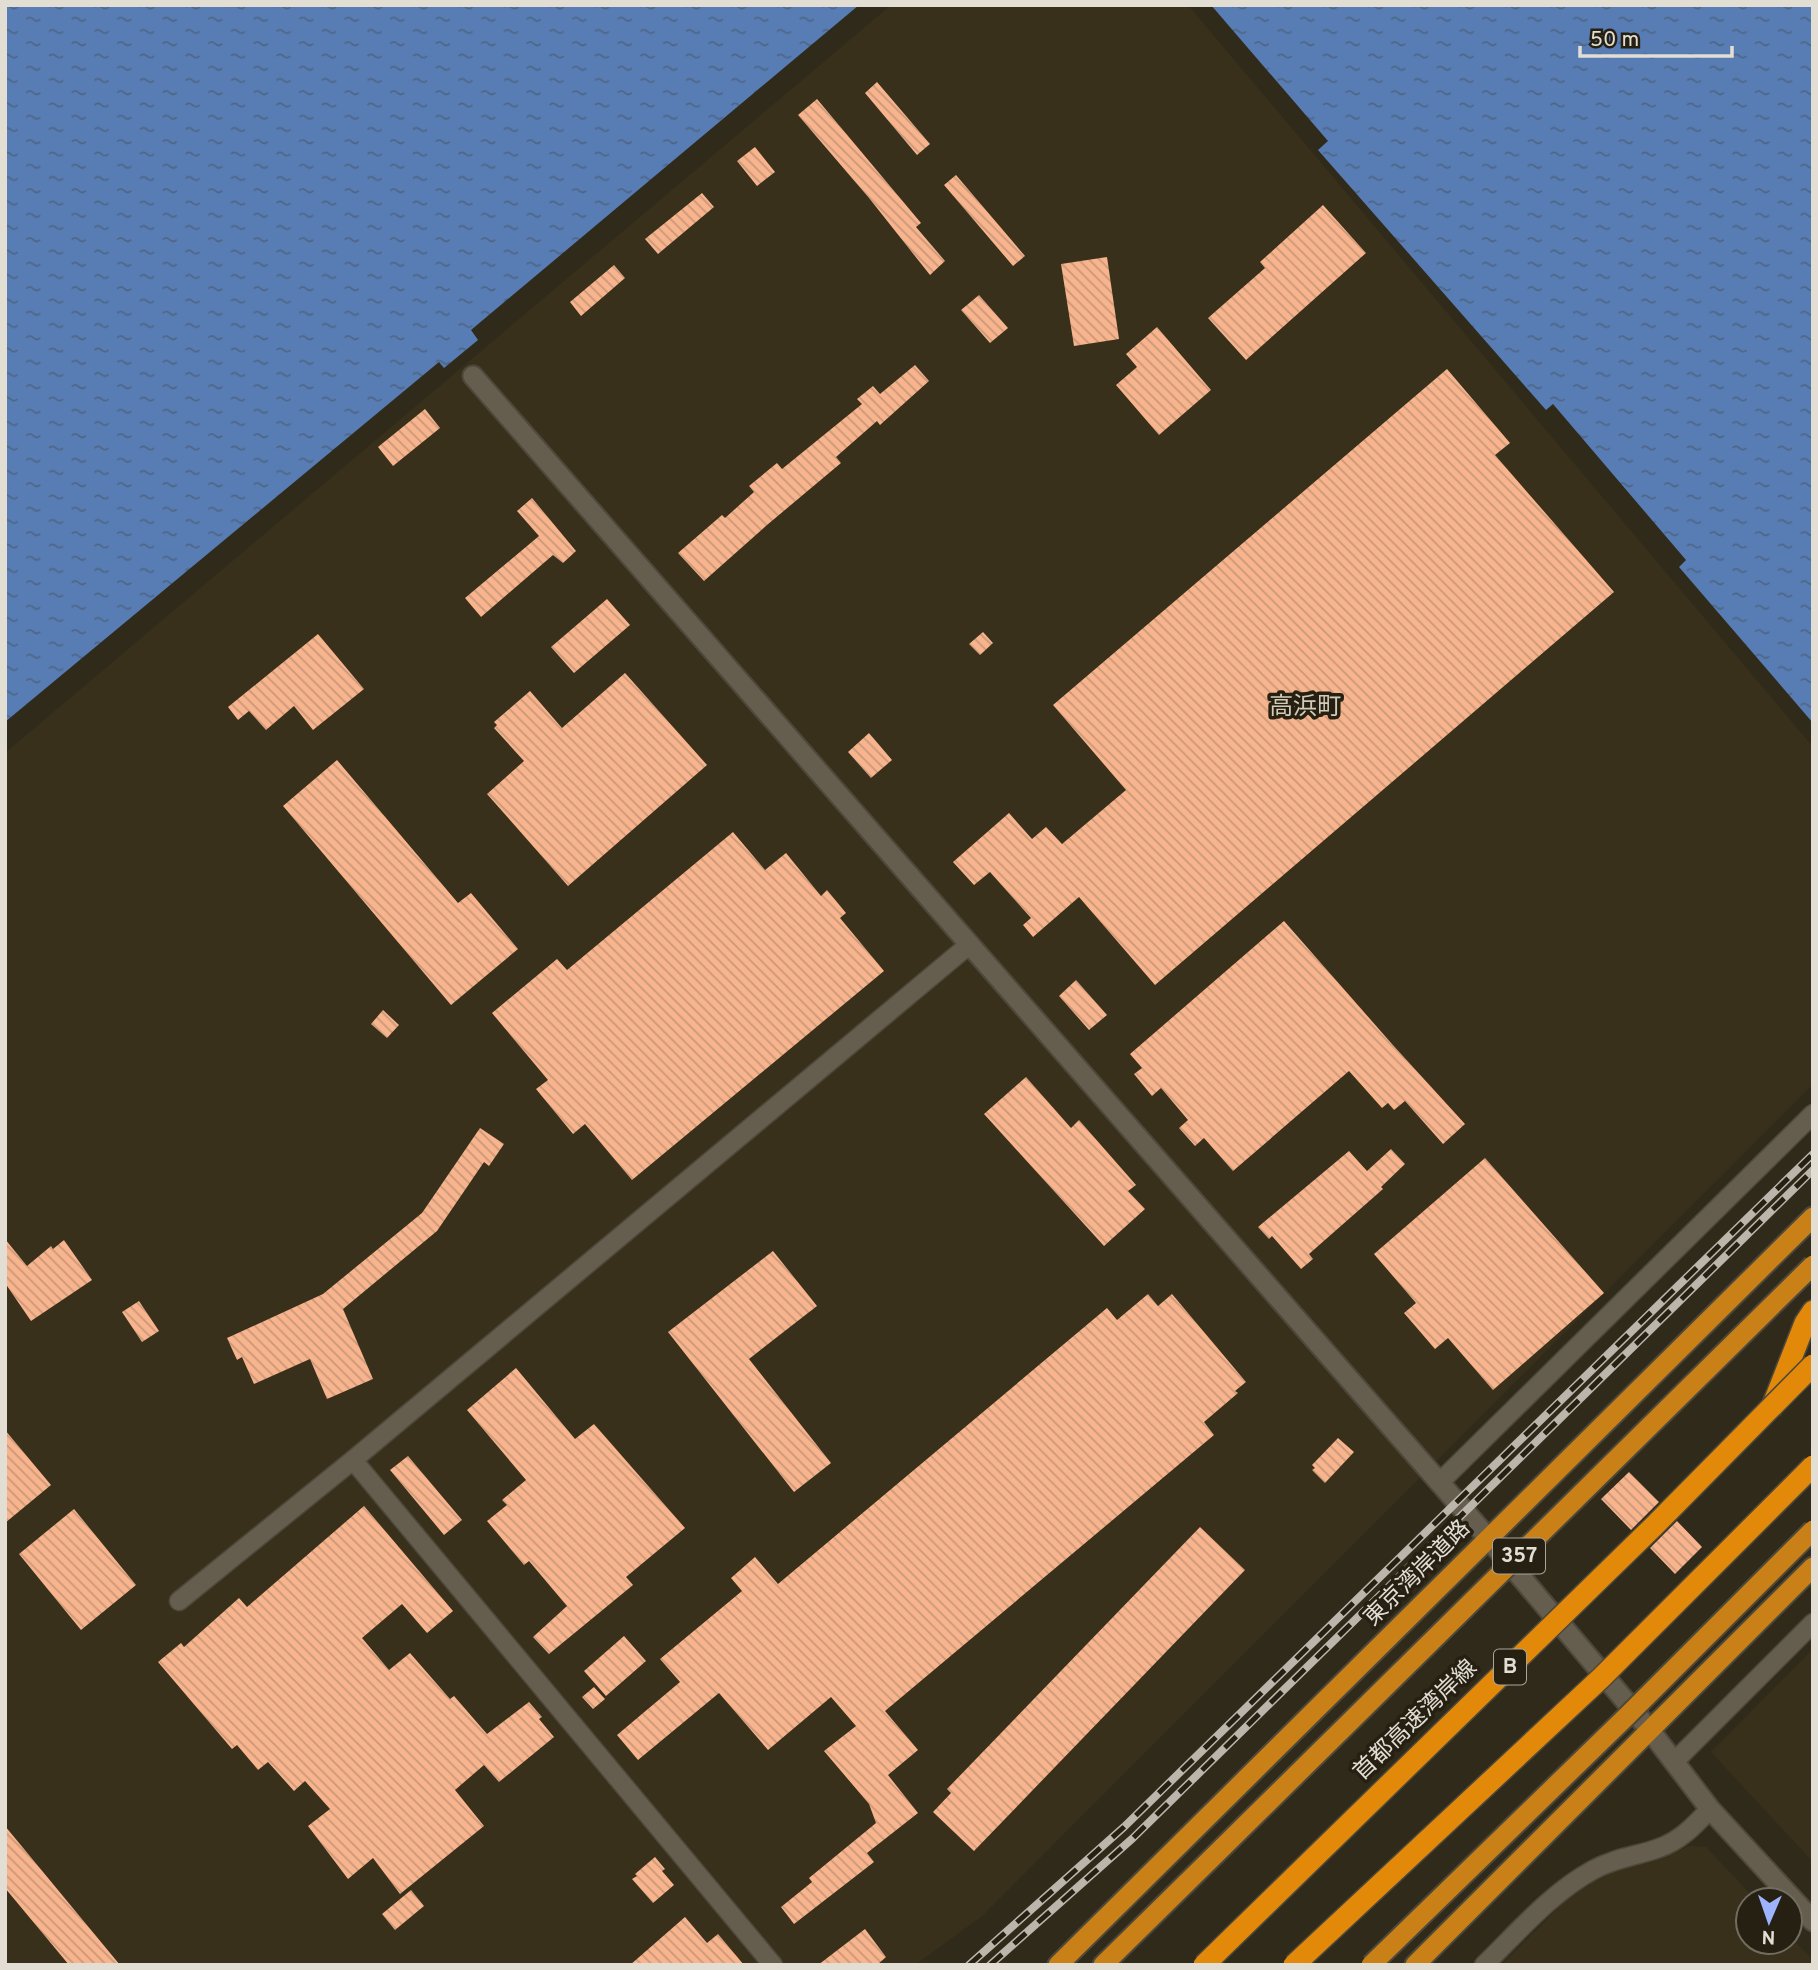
<svg xmlns="http://www.w3.org/2000/svg" width="1818" height="1970" viewBox="0 0 1818 1970" font-family="Overpass,'Noto Sans JP',sans-serif">
  <style>
    .built { fill: #39301b }
    .water { fill: url(#water-ripples) }
    .building { fill: url(#building-back-hatch) }
    .lines { fill: none; stroke-linecap: round; stroke-linejoin: round }
    .minor-casing { stroke: #4d483b; stroke-width: 21 }
    .tertiary-casing { stroke: #4d483b; stroke-width: 23 }
    .trunk-casing { stroke: #4d483b; stroke-width: 23 }
    .motorway-casing { stroke: #4d483b; stroke-width: 24 }
    .minor { stroke: #655e4e; stroke-width: 18 }
    .tertiary { stroke: #655e4e; stroke-width: 19 }
    .trunk { stroke: #c98017; stroke-width: 19 }
    .motorway { stroke: #e28909; stroke-width: 21 }
    .rail-casing { stroke: #bbb6ab; stroke-width: 8 }
    .rail { stroke: #262012; stroke-width: 5; stroke-dasharray: 16; stroke-linecap: butt }
    .trunk-bridge-casing { stroke: #4d483b; stroke-width: 23; stroke-linecap: butt }
    .motorway-bridge-casing { stroke: #4d483b; stroke-width: 24; stroke-linecap: butt }
    .trunk-bridge { stroke: #c98017; stroke-width: 19 }
    .motorway-bridge { stroke: #e28909; stroke-width: 21 }
    .labels { text-anchor: middle; dominant-baseline: central; stroke-width: 7; stroke-linejoin: round; paint-order: stroke }
    .shield { fill: #262012; stroke: #aaa59a; stroke-width: 2 }
    .shield-label { font-size: 21px; font-weight: bold; fill: #e2ded4 }
    .street-label { font-size: 23px; fill: #e2ded4; stroke: #262012 }
    .neighbourhood-label { font-size: 24px; fill: #d2cbb8; stroke: #262012 }
  </style>
  <defs>
    <pattern id="water-ripples" width="26" height="14" patternUnits="userSpaceOnUse" patternTransform="scale(1.75)"><rect width="26" height="14" fill="#577db4"/><path d="M2 4q2-2 4 0t4 0M15 11q2-2 4 0t4 0" fill="none" stroke="#4f6686"/></pattern>
    <pattern id="building-back-hatch" width="6" height="6" patternUnits="userSpaceOnUse" patternTransform="scale(1.75)"><rect width="6" height="6" fill="#f7b48d"/><path d="M-1 5l2 2M0 0l6 6M5-1l2 2" fill="none" stroke="#ca987a"/></pattern>
  </defs>
  <rect width="100%" height="100%" fill="#302a1b"/>
  <path class="built" d="M891,5H1188L1813,747V1084L981,1917L915,1965H5V753Z
    M1813,1649V1862L1711,1752Z
    M1689,1846L1706,1847L1756,1900H1748V1942H1790V1936L1813,1960V1965H1501L1566,1900L1599,1878L1624,1866L1669,1855Z"/>
  <path class="water" d="M5,5H859L471,330L478,340L444,368L439,362L5,722Z
    M1211,5H1813V723L1679,567L1686,560L1553,404L1546,410L1318,150L1328,141Z"/>
  <path class="building" d="M877,82L930,144L917,155L865,93Z
    M817,99L921,223L916,227L945,261L930,275L869,198L798,115Z
    M755,147L775,172L757,186L737,161Z
    M956,175L1025,256L1013,266L944,185Z
    M702,193L714,207L658,254L645,239Z
    M1323,205L1366,253L1246,360L1208,318L1265,268L1260,262Z
    M1107,257L1119,339L1074,346L1061,264Z
    M614,265L625,278L581,316L570,302Z
    M979,295L1008,328L990,343L961,310Z
    M1157,327L1211,390L1159,435L1116,385L1137,367L1126,354Z
    M915,365L929,381L880,425L877,421L836,457L841,463L767,525L704,581L678,553L722,515L725,518L754,492L749,486L777,463L782,469L862,404L857,399L873,386L880,394Z
    M1447,369L1510,443L1495,455L1614,592L1155,985L1079,897L1033,937L1023,925L1031,918L990,872L974,885L953,862L1009,813L1032,839L1046,827L1062,844L1126,790L1053,705Z
    M425,409L440,428L393,466L378,447Z
    M532,498L576,551L563,563L553,555L481,617L465,598L539,536L517,511Z
    M607,599L630,625L574,673L551,647Z
    M983,632L993,643L980,655L969,644Z
    M318,634L364,689L313,730L294,706L266,730L249,711L238,720L228,707Z
    M625,673L707,765L568,886L487,794L524,761L494,728L497,725L494,722L530,691L562,728Z
    M869,733L892,760L871,778L848,752Z
    M337,760L458,903L471,893L518,949L451,1005L283,806Z
    M733,832L765,870L786,853L821,896L827,890L846,913L840,918L884,971L632,1180L585,1124L573,1134L536,1089L548,1080L492,1013L557,959L567,970Z
    M1284,921L1392,1044L1465,1124L1443,1144L1405,1101L1394,1110L1388,1103L1382,1108L1349,1071L1233,1171L1204,1138L1195,1146L1179,1128L1188,1120L1161,1088L1152,1096L1134,1074L1142,1068L1130,1054Z
    M1076,980L1107,1015L1089,1030L1059,996Z
    M383,1010L399,1025L387,1038L371,1024Z
    M1026,1077L1071,1128L1079,1120L1136,1185L1128,1191L1145,1209L1104,1246L984,1114Z
    M480,1128L504,1144L489,1166L484,1162L437,1231L343,1309L373,1379L327,1399L310,1359L254,1384L242,1357L237,1360L227,1338L323,1294L422,1213Z
    M1391,1149L1405,1164L1381,1187L1383,1189L1309,1254L1313,1259L1301,1269L1272,1236L1269,1239L1258,1227L1349,1151L1367,1171Z
    M1485,1158L1604,1293L1493,1390L1448,1338L1435,1349L1404,1313L1416,1303L1374,1254Z
    M5,1239L27,1266L51,1246L53,1249L64,1240L92,1280L31,1321L5,1283Z
    M773,1251L817,1306L749,1359L831,1463L794,1492L668,1332Z
    M1148,1294L1158,1306L1172,1294L1246,1382L1235,1391L1238,1393L1204,1422L1214,1435L885,1711L918,1750L888,1775L918,1813L867,1853L874,1862L794,1924L781,1907L812,1882L809,1878L876,1823L869,1804L824,1751L856,1726L831,1697L768,1750L719,1693L638,1760L617,1735L680,1682L660,1659L742,1591L731,1578L755,1557L778,1584L1107,1308L1117,1320Z
    M139,1301L159,1331L142,1342L122,1312Z
    M516,1368L575,1439L594,1424L685,1528L626,1577L633,1585L549,1654L533,1637L567,1606L529,1561L524,1565L487,1521L507,1505L502,1500L526,1480L467,1410Z
    M5,1430L51,1485L5,1523Z
    M1338,1438L1354,1452L1325,1483L1312,1470L1315,1468L1312,1465Z
    M408,1456L462,1520L444,1535L390,1470Z
    M1629,1472L1659,1502L1631,1530L1601,1499Z
    M364,1506L453,1611L427,1633L402,1604L362,1638L389,1670L410,1653L450,1699L454,1696L487,1734L529,1702L542,1717L539,1719L554,1737L499,1782L484,1765L455,1790L484,1826L400,1894L373,1858L348,1879L308,1826L330,1809L305,1781L294,1791L268,1762L258,1770L237,1745L232,1749L158,1662L181,1643L184,1647L239,1598L247,1607Z
    M74,1509L136,1585L81,1630L19,1554Z
    M1677,1521L1702,1547L1675,1574L1650,1548Z
    M1200,1527L1245,1570L974,1851L933,1812L951,1793L947,1789Z
    M624,1636L646,1661L606,1696L584,1671Z
    M594,1687L605,1699L593,1709L582,1697Z
    M5,1826L120,1965H69L5,1888Z
    M655,1857L665,1869L662,1871L674,1885L653,1903L632,1879L637,1876L635,1874Z
    M411,1890L424,1906L395,1930L382,1914Z
    M685,1917L707,1943L718,1934L744,1965H630Z
    M865,1929L886,1957L877,1965H818Z"/>
  <g class="lines">
    <defs>
      <path id="minor" d="M353,1460L773,1965
        M1439,1483L1813,1114
        M179,1601L353,1460L970,944
        M1674,1762L1813,1623
        M1484,1965C1519,1931 1551,1893 1593,1870C1614,1858 1637,1856 1659,1848C1680,1841 1695,1825 1710,1809"/>
      <path id="tertiary" d="M473,376L1488,1538L1649,1729L1710,1809L1813,1921"/>
      <path id="trunk" d="M1058,1965L1813,1217
        M1103,1965L1224,1846
        M1415,1965L1813,1567"/>
      <path id="motorway" d="M1772,1407L1805,1323L1813,1311"/>
    </defs>
    <use href="#minor" class="minor-casing"/>
    <use href="#tertiary" class="tertiary-casing"/>
    <use href="#trunk" class="trunk-casing"/>
    <use href="#motorway" class="motorway-casing"/>
    <use href="#minor" class="minor"/>
    <use href="#tertiary" class="tertiary"/>
    <use href="#trunk" class="trunk"/>
    <use href="#motorway" class="motorway"/>
    <defs>
      <path id="rail" d="M969,1965L1124,1827L1813,1154
        M990,1965L1133,1838L1813,1170"/>
    </defs>
    <use href="#rail" class="rail-casing"/>
    <use href="#rail" class="rail"/>
    <defs>
      <path id="trunk-bridge" d="M1224,1846L1813,1265
        M1371,1965L1627,1716L1813,1530"/>
      <path id="motorway-bridge" d="M1204,1965L1654,1526L1813,1365
        M1294,1965L1601,1678L1813,1466"/>
    </defs>
    <use href="#trunk-bridge" class="trunk-bridge-casing"/>
    <use href="#motorway-bridge" class="motorway-bridge-casing"/>
    <use href="#trunk-bridge" class="trunk-bridge"/>
    <use href="#motorway-bridge" class="motorway-bridge"/>
  </g>
  <g class="labels">
    <g class="shield">
      <rect x="1493" y="1538.5" width="52" height="35" rx="5"/>
      <rect x="1494" y="1649.5" width="32" height="35" rx="5"/>
    </g>
    <g class="shield-label">
      <text x="1519" y="1556">357</text>
      <text x="1510" y="1667">B</text>
    </g>
    <g class="street-label">
      <text transform="translate(1418 1574) rotate(-45)">東京湾岸道路</text>
      <text transform="translate(1416 1721) rotate(-44)">首都高速湾岸線</text>
    </g>
    <g class="neighbourhood-label">
      <text x="1305" y="708">高浜町</text>
    </g>
  </g>
  <rect width="1818" height="1970" fill="none" stroke="#e2ded4" stroke-width="14"/>
  <g transform="translate(1769 1921) rotate(182)"><circle r="33" fill="#262012" stroke="#716c60" stroke-width="2"/>
  <path d="M0-5L12 26L0 18L-12 26Z" fill="#9eb3fd"/>
  <text y="-10" font-size="19" font-weight="bold" text-anchor="middle" fill="#e2ded4">N</text>
  </g>
  <path d="M1580 46v10h152v-10" fill="none" stroke="#e2ded4" stroke-width="3.5"/>
  <text x="1590" y="46" font-size="21" fill="#e2ded4" stroke="#262012" stroke-width="5" paint-order="stroke">50 m</text>
</svg>
